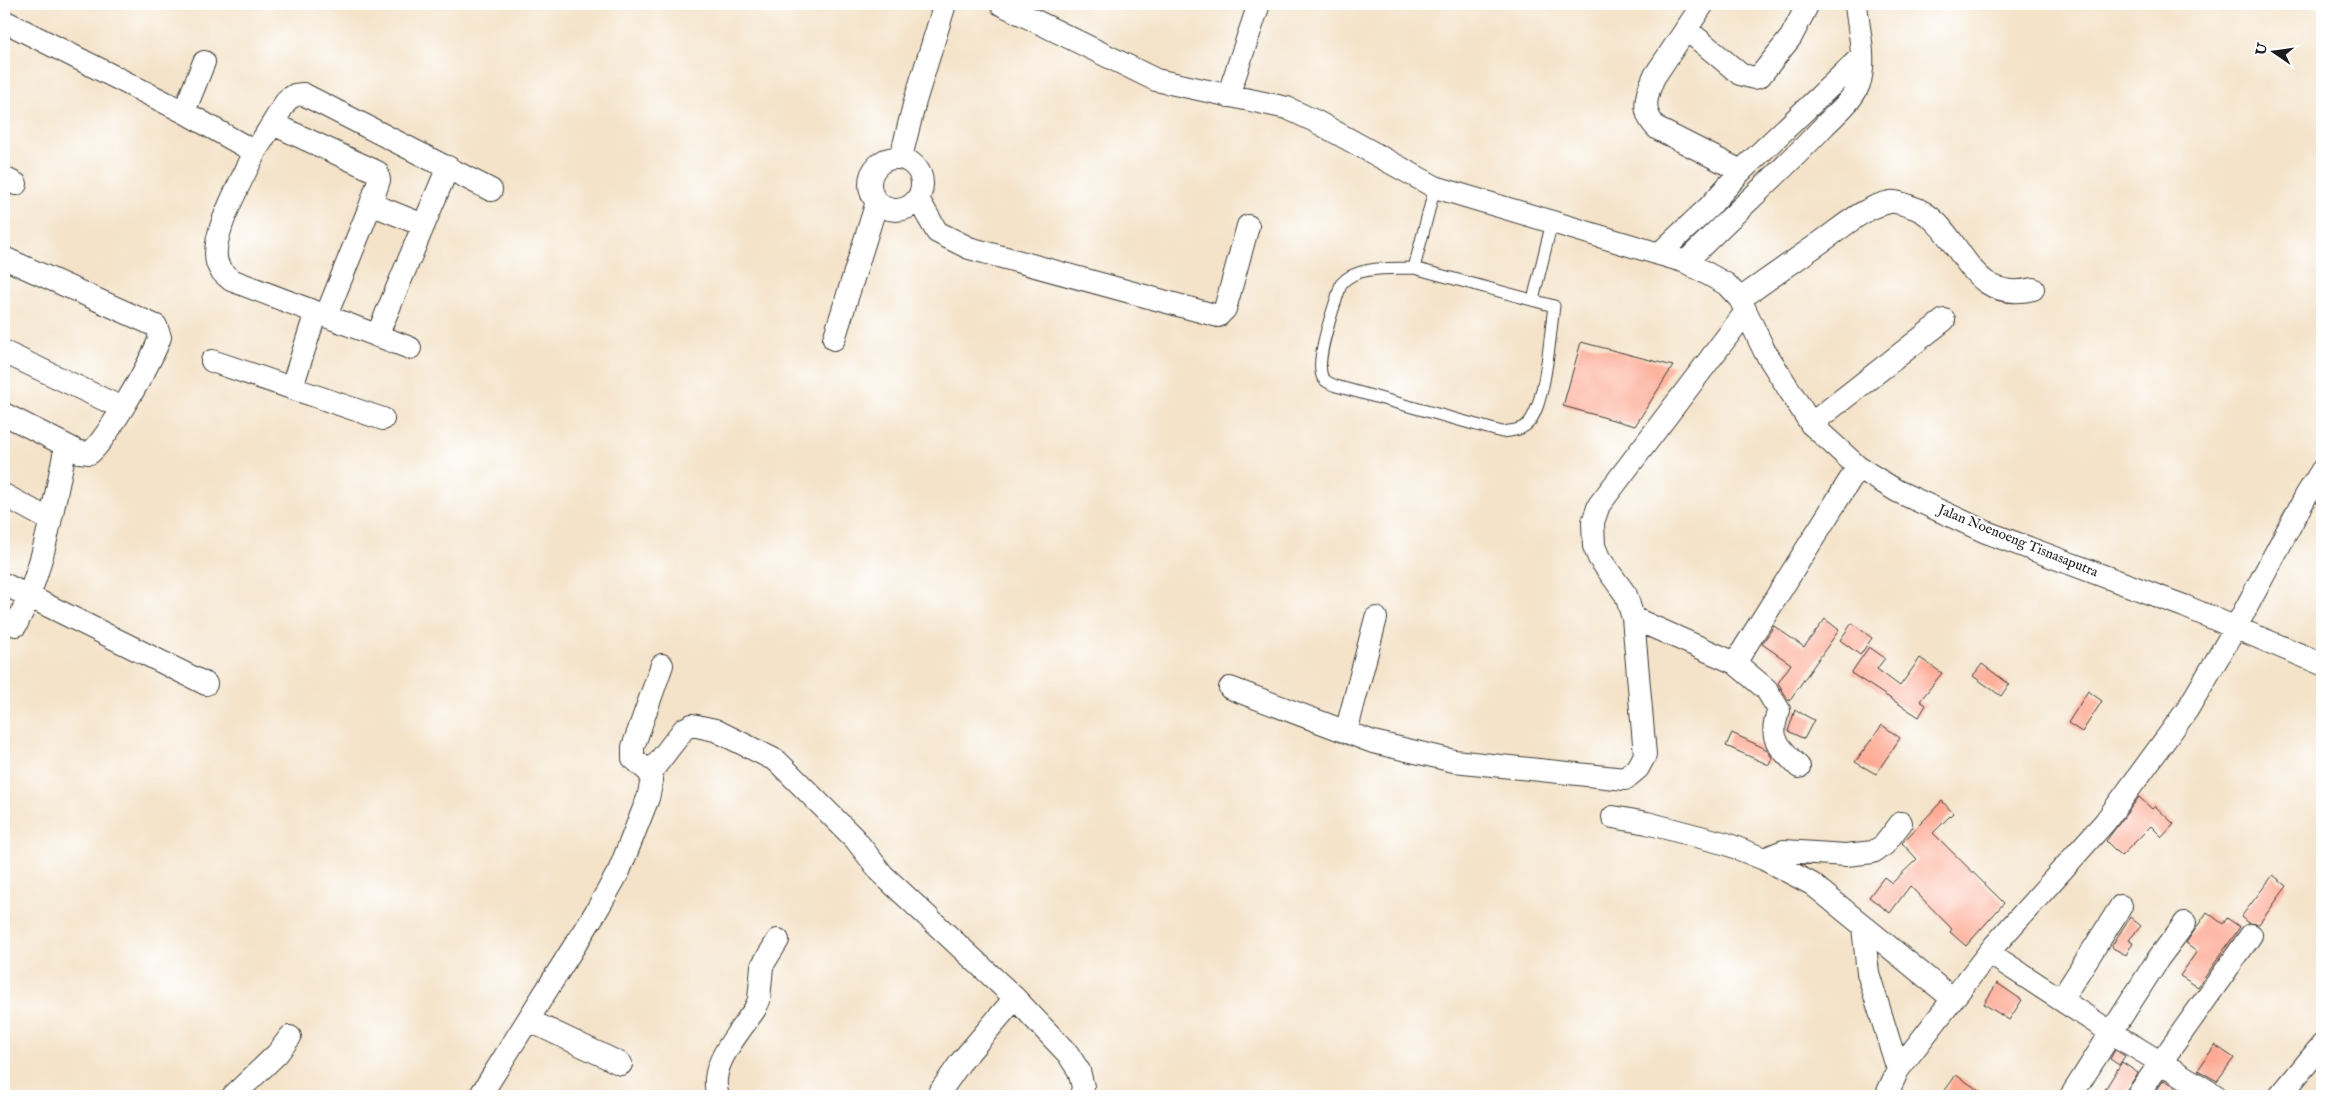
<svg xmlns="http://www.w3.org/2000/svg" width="2326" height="1100" viewBox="0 0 2326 1100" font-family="'IM FELL English',serif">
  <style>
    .building { fill: #fda993 }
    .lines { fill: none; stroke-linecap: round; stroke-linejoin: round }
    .lane-casing { stroke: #3c3a36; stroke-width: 13 }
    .street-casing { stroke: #3c3a36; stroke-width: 24 }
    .lane { stroke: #fff; stroke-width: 11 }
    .street { stroke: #fff; stroke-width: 22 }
    .labels { text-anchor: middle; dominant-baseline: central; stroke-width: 4; stroke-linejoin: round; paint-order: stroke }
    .street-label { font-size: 14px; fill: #1c1c1c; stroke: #fff }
  </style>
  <rect width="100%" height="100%" fill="#fff"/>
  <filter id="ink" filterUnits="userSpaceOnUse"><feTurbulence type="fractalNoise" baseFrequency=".02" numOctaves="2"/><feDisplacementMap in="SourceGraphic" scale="10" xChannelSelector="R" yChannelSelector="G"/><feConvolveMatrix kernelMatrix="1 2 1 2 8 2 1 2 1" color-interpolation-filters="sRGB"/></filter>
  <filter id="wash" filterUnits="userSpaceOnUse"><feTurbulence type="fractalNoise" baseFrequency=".0096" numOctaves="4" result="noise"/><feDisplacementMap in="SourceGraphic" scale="20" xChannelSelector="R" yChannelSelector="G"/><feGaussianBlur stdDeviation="1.12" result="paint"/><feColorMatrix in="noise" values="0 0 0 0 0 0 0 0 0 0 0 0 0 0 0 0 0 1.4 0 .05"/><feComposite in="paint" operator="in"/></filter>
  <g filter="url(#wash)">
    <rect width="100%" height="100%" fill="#f4e3c9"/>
    <g id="blocks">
      <path class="building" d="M1581,342L1673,366L1635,426L1563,406Z
        M1825,619L1839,630L1789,701L1778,683L1791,664L1762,644L1774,626L1804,647Z
        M1852,623L1872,638L1860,655L1840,640Z
        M1869,647L1885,658L1877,669L1900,686L1920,658L1942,673L1920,701L1926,705L1919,717L1851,673Z
        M1982,664L2009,684L2001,696L1973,676Z
        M2088,691L2102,701L2082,732L2068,723Z
        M1795,710L1814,720L1804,739L1788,731Z
        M1882,725L1900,738L1876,774L1855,762Z
        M1732,733L1766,749L1772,758L1769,765L1726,746Z
        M2139,797L2152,809L2155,806L2174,824L2162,837L2151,826L2121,856L2106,841Z
        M1942,801L1953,813L1933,833L2004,903L1966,946L1950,932L1952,929L1910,886L1890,913L1869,897L1884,877L1892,883L1917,859L1902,843Z
        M2273,875L2287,886L2259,924L2248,923L2241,917Z
        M2207,912L2223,924L2227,918L2240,927L2198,987L2180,976L2197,951L2186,943Z
        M2130,917L2141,926L2129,940L2133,942L2126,955L2111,947Z
        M1997,983L2022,1000L2009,1020L1984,1004Z
        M2215,1045L2234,1058L2217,1081L2198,1070Z
        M2115,1050L2125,1056L2119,1065L2110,1059Z
        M2122,1062L2138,1073L2124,1094L2123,1096H2101Z
        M1956,1075L1987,1096H1941Z
        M2164,1080L2176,1087L2170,1096H2163L2156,1091Z"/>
    </g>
  </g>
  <g filter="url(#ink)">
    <use href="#blocks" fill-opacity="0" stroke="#3c3a36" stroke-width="1"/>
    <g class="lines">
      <defs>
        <path id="lane" d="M1414,268C1392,269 1356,265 1341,284C1336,302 1313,362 1323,378C1327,383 1331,384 1336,386L1502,432C1511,431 1524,430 1530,421C1546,400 1550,334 1554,306L1414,268L1435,187
          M1533,300L1552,222"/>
        <path id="street" d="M1001,4L1156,80L1287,108L1317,122L1435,187L1686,262L1726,284L1740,299L1764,350L1811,424L1858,467L1897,491L1986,532L2184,606L2322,664
          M1703,4L1654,77C1645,97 1641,113 1658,129L1741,171L1861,57
          M4,21L184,112L255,152L287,100L295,95L303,94L491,190
          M1686,29L1740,74L1754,78L1760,76L1791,37L1808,4
          M1228,96L1259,4
          M184,112L204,62
          M273,124L377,172L379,180L371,204L423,225
          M255,152C244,177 203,245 220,269C222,273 228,277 231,280L410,348
          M901,157L915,101L945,4
          M870 184a26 26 0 1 1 52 0a26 26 0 1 1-52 0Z
          M4,178L16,184
          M918,199L937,232L969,248L1218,316L1225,309L1248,226
          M1659,254L1709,207L1741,171
          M4,258L156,326L160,337C153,359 107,439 90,453L79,452L4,414
          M1686,262C1731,215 1781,173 1825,125C1837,113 1853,100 1859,84C1867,60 1858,28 1856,4
          M1740,299C1767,280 1794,261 1821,242C1843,227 1864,207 1890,202C1896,201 1903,204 1909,206C1963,221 1962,306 2033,289
          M326,316L371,204
          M377,336L448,167
          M834,339L877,202
          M4,352L122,408
          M212,361L383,419
          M292,387L316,312
          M1811,424L1944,320
          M4,495L50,520
          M4,584L206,684
          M1633,618L1735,663L1858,467
          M16,625C44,570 53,506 66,446
          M1735,663L1766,689L1779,710C1767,740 1779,746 1799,767
          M1230,688L1373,742L1454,761L1625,779L1638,768L1645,755L1633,618L1626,595L1599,558L1594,546L1593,522L1599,505L1745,313
          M1346,732L1376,618
          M650,773L684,729L692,725L715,730L777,761L855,839L883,875L1015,998L1068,1054L1079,1071L1083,1087L1081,1096
          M1613,817L1647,823L1727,844L1764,859L1812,884L1953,999
          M1764,859L1784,851L1846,855L1873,852L1884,845L1901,823
          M1863,927L1868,973L1898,1070
          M1989,953L2112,1033L2216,1096
          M2061,1000L2121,906
          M528,1020L621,1064
          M233,1096L277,1054L290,1037
          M480,1096L597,910L619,871L648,798L652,780L650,773L633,758V747L662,665
          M718,1096C707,1066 739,1033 755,1009L759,1000L762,966L778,940
          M937,1096L960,1063L1015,998
          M1886,1096L1898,1070L1994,946L2105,822L2187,710L2236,627L2307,494L2322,470
          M2071,1096L2158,959L2185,923
          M2137,1096L2251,935
          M2280,1096L2322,1045"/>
      </defs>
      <use href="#lane" class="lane-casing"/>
      <use href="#street" class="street-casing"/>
      <use href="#lane" class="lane"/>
      <use href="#street" class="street"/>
    </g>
  </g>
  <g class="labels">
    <g class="street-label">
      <text transform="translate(2018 541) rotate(22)">Jalan Noenoeng Tisnasaputra</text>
    </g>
  </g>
  <rect width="2326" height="1100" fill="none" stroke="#fff" stroke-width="20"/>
  <g transform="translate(2274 52) rotate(283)" stroke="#ffffff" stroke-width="4" paint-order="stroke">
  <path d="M0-4L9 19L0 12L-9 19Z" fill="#1c1c1c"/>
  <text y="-8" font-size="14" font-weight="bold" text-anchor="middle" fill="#1c1c1c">U</text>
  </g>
</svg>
